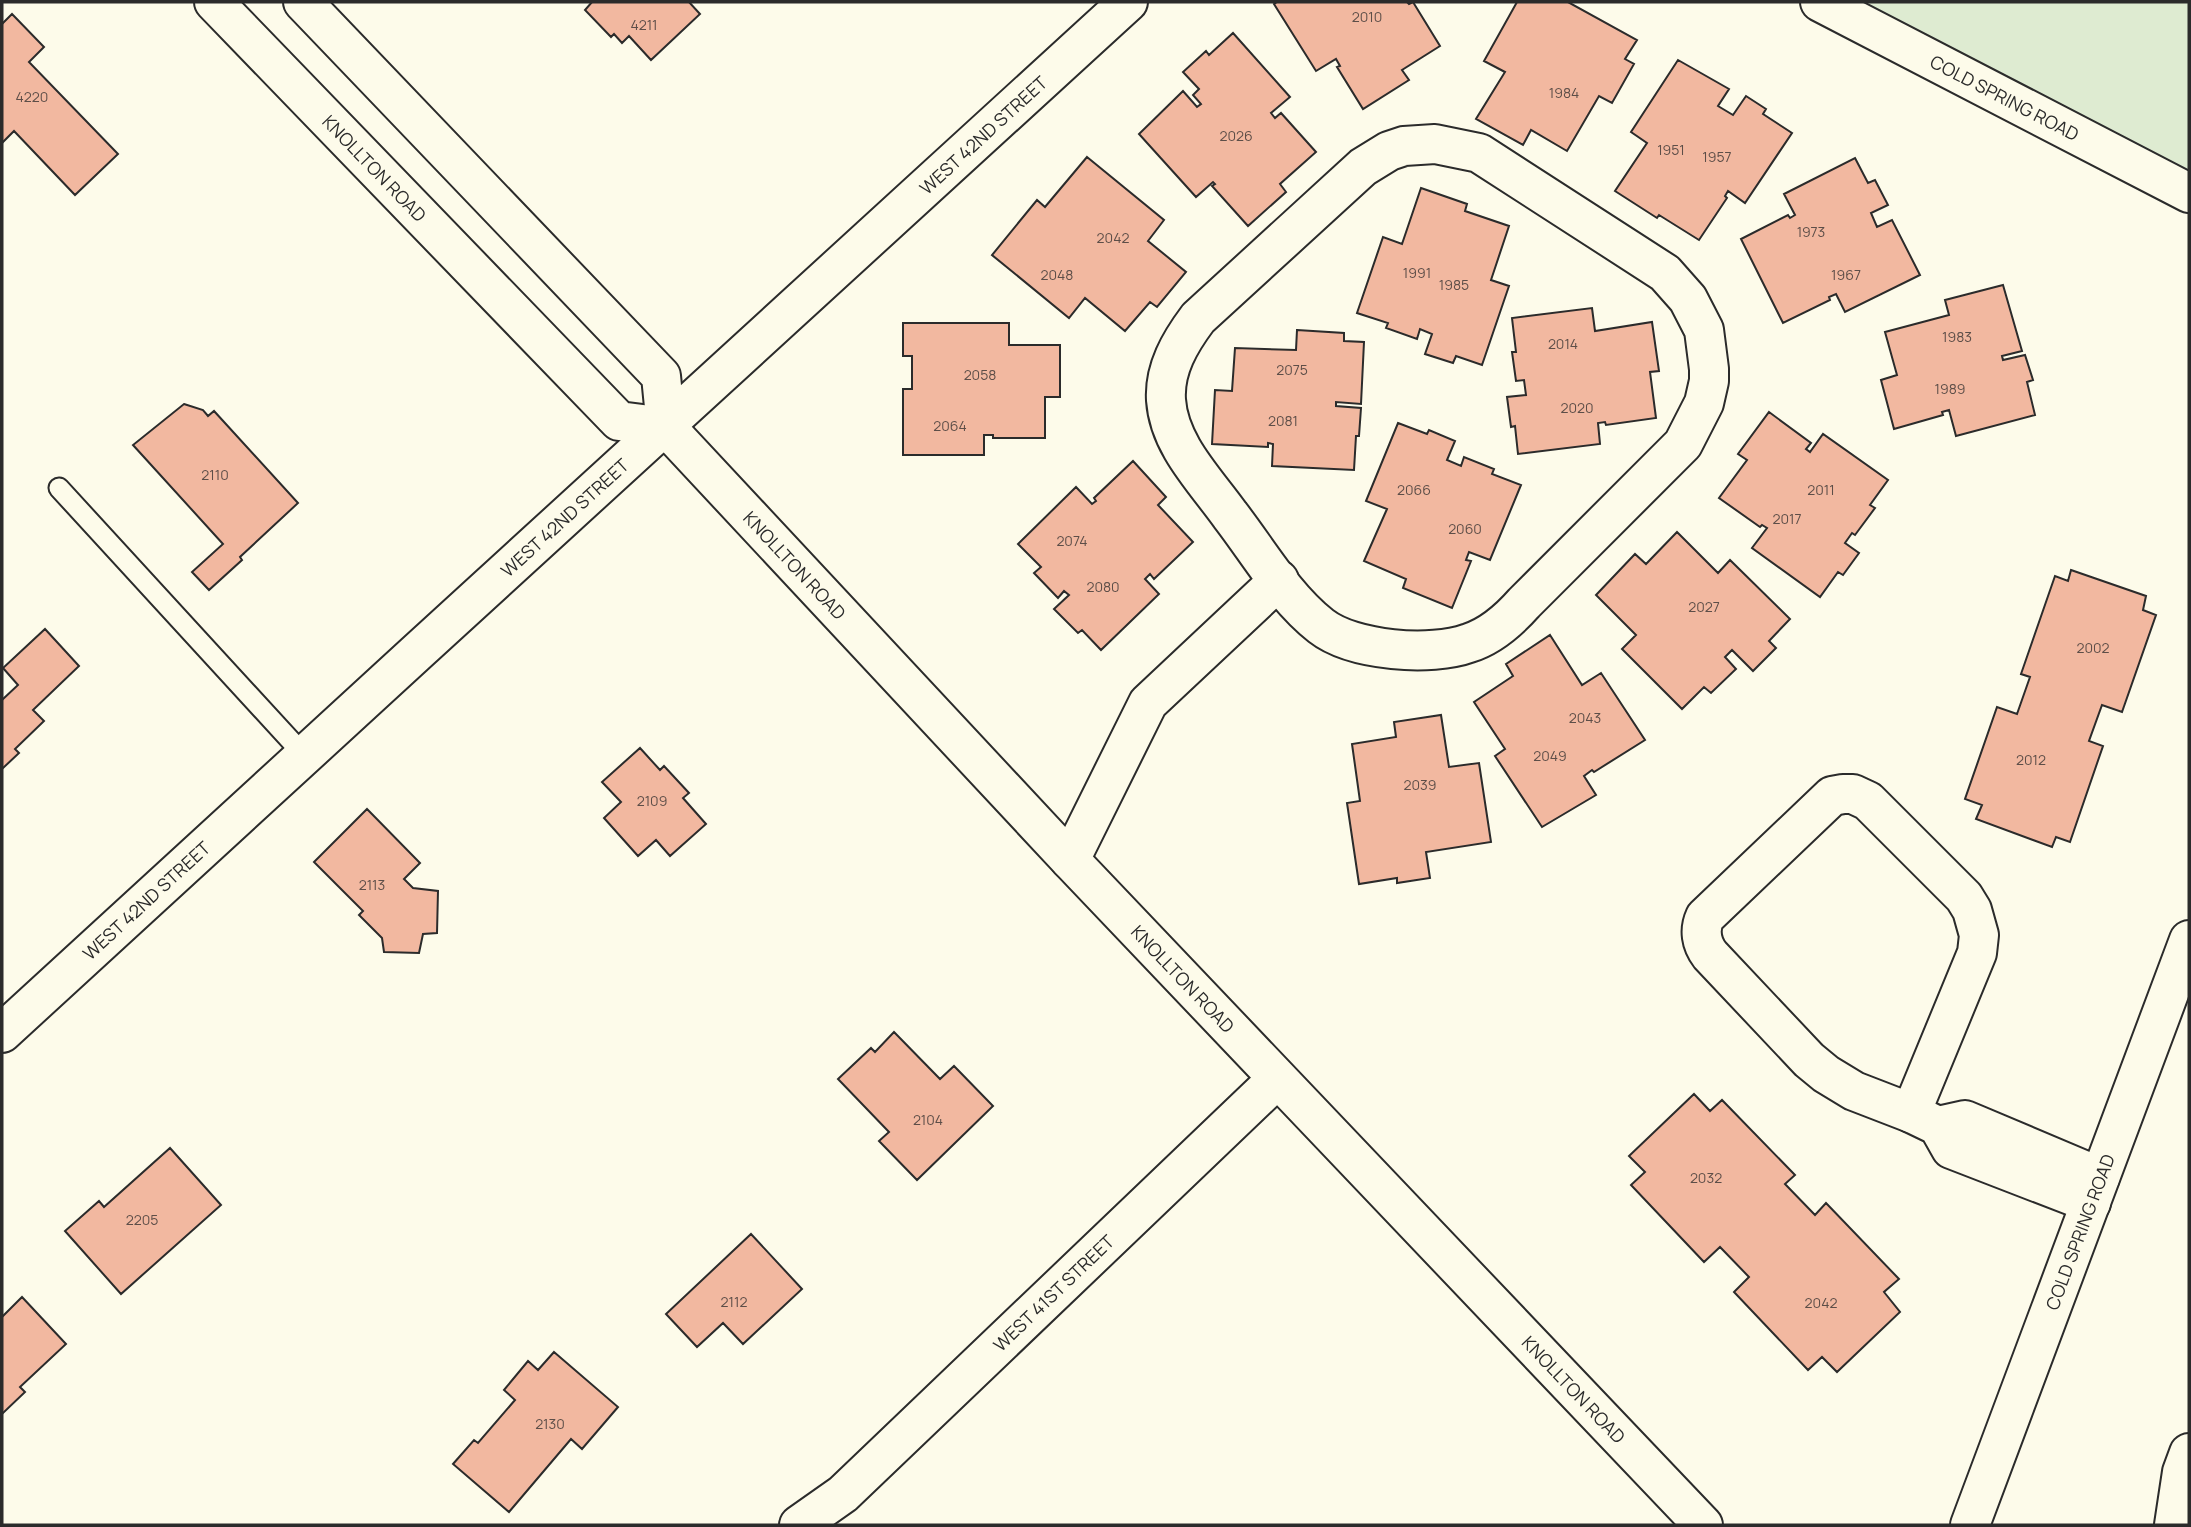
<svg xmlns="http://www.w3.org/2000/svg" width="2191" height="1527" viewBox="0 0 2191 1527" font-family="Manrope,sans-serif">
  <style>
    .green { fill: #deebd1; stroke: #74746e; stroke-width: 2 }
    .building { fill: #f2b8a0; stroke: #2b2b2b; stroke-width: 2 }
    .lines { fill: none; stroke-linecap: round; stroke-linejoin: round }
    .service-casing { stroke: #2b2b2b; stroke-width: 23 }
    .minor-casing { stroke: #2b2b2b; stroke-width: 42 }
    .tertiary-casing { stroke: #2b2b2b; stroke-width: 42 }
    .service { stroke: #fdfbea; stroke-width: 19 }
    .minor { stroke: #fdfbea; stroke-width: 38 }
    .tertiary { stroke: #fdfbea; stroke-width: 38 }
    .labels { text-anchor: middle; dominant-baseline: central; stroke-width: 5; stroke-linejoin: round; paint-order: stroke }
    .number-label { font-size: 14px; fill: #5d4e48 }
    .street-label { font-size: 18px; fill: #2b2b2b; stroke: #fdfbea }
  </style>
  <rect width="100%" height="100%" fill="#fdfbea"/>
  <path class="green" d="M1855,2H2189V174Z"/>
  <path class="building" d="M592,2H689L700,14L651,60L629,36L622,43L614,34L611,37L585,10Z
    M1277,2H1407L1409,4L1413,2L1440,46L1402,70L1409,80L1363,109L1337,67L1340,66L1336,59L1316,71L1274,4Z
    M1517,2H1568L1637,40L1625,59L1634,64L1612,103L1599,96L1567,151L1531,130L1523,145L1476,119L1505,72L1484,61Z
    M12,14L44,47L29,62L118,154L75,195L14,131L2,143V24Z
    M1233,33L1290,97L1271,113L1275,118L1281,113L1316,152L1280,184L1286,192L1248,226L1212,186L1215,184L1213,182L1196,197L1139,134L1183,91L1197,107L1201,104L1193,95L1199,89L1183,72L1206,51L1209,55Z
    M1678,60L1729,89L1718,106L1733,115L1746,96L1766,109L1763,114L1792,133L1745,203L1728,191L1725,196L1727,198L1699,240L1659,215L1657,218L1615,191L1647,143L1631,132Z
    M1087,157L1164,220L1148,241L1186,272L1157,307L1150,302L1125,331L1085,298L1069,318L992,255L1037,200L1045,207Z
    M1855,158L1868,183L1875,180L1888,205L1871,213L1877,227L1892,220L1920,275L1845,312L1836,294L1829,297L1830,300L1783,323L1741,239L1788,215L1790,218L1795,215L1784,194Z
    M1421,188L1467,204L1465,211L1509,226L1491,280L1509,286L1482,365L1456,356L1453,363L1425,354L1432,334L1420,329L1417,339L1386,328L1388,323L1357,313L1383,237L1402,244Z
    M2003,285L2022,351L2002,356L2003,360L2025,355L2033,380L2027,382L2035,415L1956,436L1949,410L1942,412L1943,415L1894,429L1881,380L1897,375L1885,332L1949,315L1945,300Z
    M1592,308L1595,331L1652,322L1659,371L1650,372L1656,418L1606,425L1605,422L1598,423L1600,444L1518,454L1515,426L1511,427L1507,397L1526,395L1524,380L1516,381L1512,352H1516L1512,318Z
    M903,323H1009V345H1060V397H1045V438H993V435H984V455H903V389H912V356H903Z
    M1297,330L1344,333V341L1364,342L1361,404L1336,402V406L1361,408L1359,436H1356L1354,470L1272,466L1273,444L1268,443V447L1212,444L1215,390L1232,391L1235,348L1296,350Z
    M184,404L203,410L208,416L214,411L298,503L240,557L242,560L209,590L192,572L223,544L133,445Z
    M1769,412L1811,443L1806,449L1810,452L1823,434L1888,480L1870,505L1875,508L1855,535L1852,533L1845,543L1859,553L1843,575L1838,572L1820,597L1752,548L1767,528L1762,525L1760,527L1719,498L1747,460L1738,454Z
    M1398,423L1427,434L1429,430L1455,441L1447,460L1461,466L1464,457L1494,469L1492,474L1521,485L1490,560L1469,552L1466,560L1471,561L1452,608L1403,588L1406,579L1364,561L1387,509L1366,501Z
    M1133,461L1166,497L1158,505L1193,542L1154,579L1150,574L1145,579L1159,594L1101,650L1082,630L1078,633L1054,609L1069,595L1064,591L1058,598L1034,573L1041,567L1018,544L1076,487L1092,504L1096,501L1094,498Z
    M1677,532L1718,573L1730,560L1790,619L1769,641L1776,648L1753,671L1732,650L1725,657L1736,669L1711,693L1704,687L1682,709L1622,649L1636,635L1596,595L1635,554L1646,564Z
    M2071,570L2146,596L2143,610L2156,615L2122,712L2102,705L2089,741L2103,746L2070,842L2056,837L2052,847L1976,819L1982,805L1965,799L1997,707L2017,714L2030,677L2021,674L2055,576L2068,581Z
    M45,629L79,666L33,710L44,721L15,749L19,753L2,769V700L18,685L3,668Z
    M1550,635L1582,685L1601,673L1645,740L1594,772L1592,770L1584,776L1596,795L1542,827L1495,756L1505,749L1474,702L1513,676L1506,664Z
    M1441,715L1449,767L1479,763L1491,842L1426,852L1430,878L1397,883V878L1359,884L1347,803L1360,801L1352,744L1396,737L1394,722Z
    M640,748L660,770L664,766L689,793L683,798L706,824L670,856L656,840L638,856L604,818L621,802L602,782Z
    M367,809L420,863L404,879L413,888L438,891L437,933L423,934L419,953L384,952L382,938L359,915L363,911L314,862Z
    M894,1032L940,1079L954,1066L993,1106L917,1180L879,1141L889,1132L838,1079L871,1048L875,1052Z
    M1694,1094L1710,1111L1722,1100L1795,1175L1785,1184L1815,1215L1826,1203L1899,1279L1884,1292L1900,1312L1837,1372L1822,1357L1808,1370L1734,1292L1749,1277L1720,1247L1704,1262L1631,1185L1645,1172L1629,1156Z
    M170,1148L221,1205L121,1294L65,1231L99,1201L104,1207Z
    M751,1234L802,1289L743,1344L723,1323L697,1347L666,1314Z
    M22,1297L66,1344L20,1387L25,1392L2,1414V1317Z
    M554,1352L618,1407L582,1449L571,1439L509,1512L453,1464L474,1440L478,1443L515,1400L504,1390L528,1361L538,1370Z"/>
  <g class="lines">
    <defs>
      <path id="service" d="M59,488L304,755"/>
      <g id="minor">
        <path id="s1" d="M214,2L619,421L666,427"/>
        <path id="s2" d="M303,2L661,376L666,427L1070,860L1703,1525"/>
        <path d="M1435,144L1479,153L1665,273L1688,299L1704,330L1709,369V381L1704,403L1683,444L1524,603C1509,620 1491,636 1469,643C1431,657 1353,651 1321,626C1284,597 1258,551 1230,515C1205,480 1169,445 1166,400C1164,369 1180,342 1198,318L1363,167L1389,151L1404,146Z"/>
        <path d="M1843,794H1853L1868,801L1964,897L1972,910L1979,935L1977,953L1911,1113L1854,1091L1826,1074L1809,1060L1710,955C1701,943 1699,930 1705,917L1832,796Z"/>
        <path d="M1070,860L1148,703L1279,580"/>
        <path id="s3" d="M2,1033C376,688 754,346 1128,2"/>
        <path d="M1911,1113L1938,1126L1951,1149L2091,1203"/>
        <path d="M1938,1126L1965,1120L2100,1177"/>
        <path id="s4" d="M799,1525L843,1494L1277,1079"/>
        <path d="M2174,1525L2182,1472L2189,1453"/>
      </g>
      <g id="tertiary">
        <path id="s5" d="M1820,2L2189,193"/>
        <path id="s6" d="M1970,1525L2189,940"/>
      </g>
    </defs>
    <use href="#service" class="service-casing"/>
    <use href="#minor" class="minor-casing"/>
    <use href="#tertiary" class="tertiary-casing"/>
    <use href="#service" class="service"/>
    <use href="#minor" class="minor"/>
    <use href="#tertiary" class="tertiary"/>
  </g>
  <g class="labels">
    <g class="number-label">
      <text x="1367" y="16">2010</text>
      <text x="644" y="24">4211</text>
      <text x="1564" y="92">1984</text>
      <text x="32" y="96">4220</text>
      <text x="1236" y="135">2026</text>
      <text x="1671" y="149">1951</text>
      <text x="1717" y="156">1957</text>
      <text x="1811" y="231">1973</text>
      <text x="1113" y="237">2042</text>
      <text x="1417" y="272">1991</text>
      <text x="1057" y="274">2048</text>
      <text x="1846" y="274">1967</text>
      <text x="1454" y="284">1985</text>
      <text x="1957" y="336">1983</text>
      <text x="1563" y="343">2014</text>
      <text x="1292" y="369">2075</text>
      <text x="980" y="374">2058</text>
      <text x="1950" y="388">1989</text>
      <text x="1577" y="407">2020</text>
      <text x="1283" y="420">2081</text>
      <text x="950" y="425">2064</text>
      <text x="215" y="474">2110</text>
      <text x="1414" y="489">2066</text>
      <text x="1821" y="489">2011</text>
      <text x="1787" y="518">2017</text>
      <text x="1465" y="528">2060</text>
      <text x="1072" y="540">2074</text>
      <text x="1103" y="586">2080</text>
      <text x="1704" y="606">2027</text>
      <text x="2093" y="647">2002</text>
      <text x="1585" y="717">2043</text>
      <text x="1550" y="755">2049</text>
      <text x="2031" y="759">2012</text>
      <text x="1420" y="784">2039</text>
      <text x="652" y="800">2109</text>
      <text x="372" y="884">2113</text>
      <text x="928" y="1119">2104</text>
      <text x="1706" y="1177">2032</text>
      <text x="142" y="1219">2205</text>
      <text x="734" y="1301">2112</text>
      <text x="1821" y="1302">2042</text>
      <text x="550" y="1423">2130</text>
    </g>
    <g class="street-label">
      <text stroke="none"><textPath href="#s5" startOffset="208">COLD SPRING ROAD</textPath></text>
      <text stroke="none"><textPath href="#s3" startOffset="1330">WEST 42ND STREET</textPath></text>
      <text stroke="none"><textPath href="#s1" startOffset="231">KNOLLTON ROAD</textPath></text>
      <text stroke="none"><textPath href="#s3" startOffset="763">WEST 42ND STREET</textPath></text>
      <text stroke="none"><textPath href="#s2" startOffset="758">KNOLLTON ROAD</textPath></text>
      <text stroke="none"><textPath href="#s3" startOffset="196">WEST 42ND STREET</textPath></text>
      <text stroke="none"><textPath href="#s2" startOffset="1325">KNOLLTON ROAD</textPath></text>
      <text stroke="none"><textPath href="#s6" startOffset="313">COLD SPRING ROAD</textPath></text>
      <text stroke="none"><textPath href="#s4" startOffset="345">WEST 41ST STREET</textPath></text>
      <text stroke="none"><textPath href="#s2" startOffset="1892">KNOLLTON ROAD</textPath></text>
    </g>
  </g>
  <rect width="2191" height="1527" fill="none" stroke="#2b2b2b" stroke-width="7"/>
</svg>
